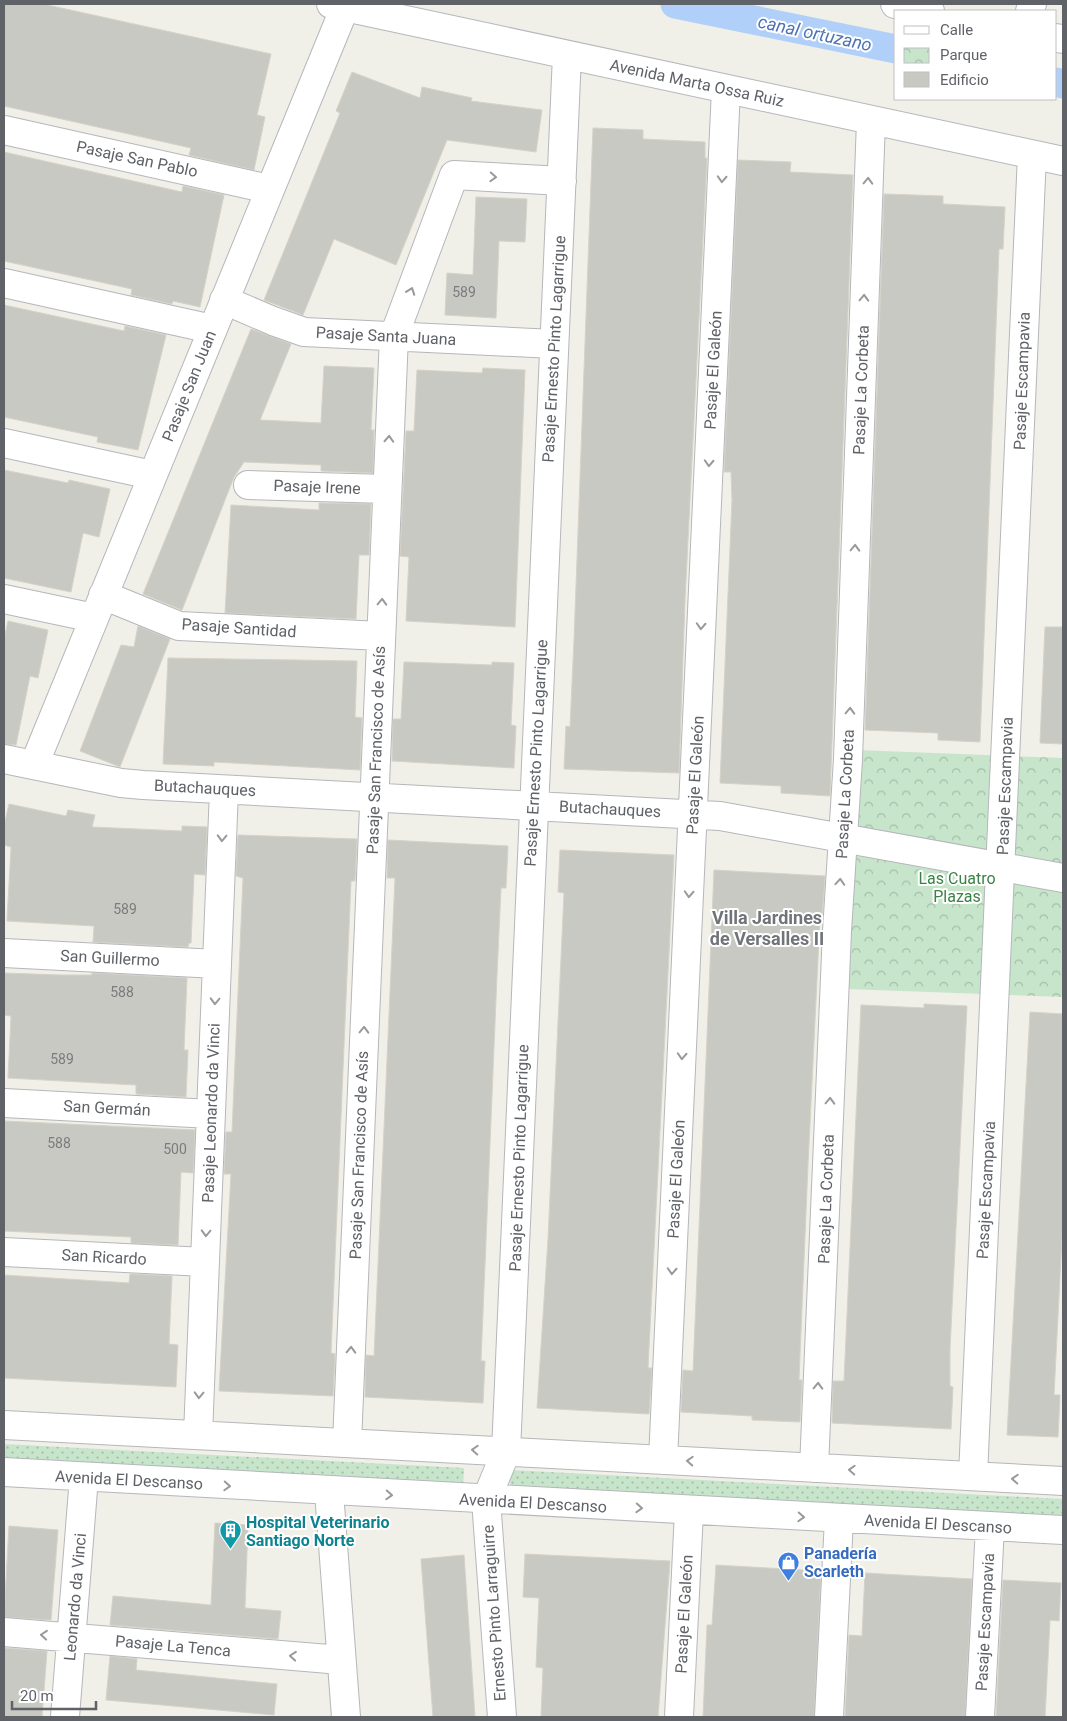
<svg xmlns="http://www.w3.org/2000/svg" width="1067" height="1721" viewBox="0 0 1067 1721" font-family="Roboto,sans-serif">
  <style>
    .grass { fill: url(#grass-dots) }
    .park { fill: url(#park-crowns) }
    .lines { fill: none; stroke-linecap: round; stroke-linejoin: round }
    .canal { stroke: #b0d0f9; stroke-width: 29 }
    .building { fill: #c9c9c3; stroke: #d5d2c7 }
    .minor-casing { stroke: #b5b7bb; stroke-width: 30 }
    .minor { stroke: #fff; stroke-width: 28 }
    .oneway { stroke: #97999c }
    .labels { text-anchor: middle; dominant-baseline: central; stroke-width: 4; stroke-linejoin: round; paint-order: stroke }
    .number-label { font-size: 14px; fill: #7a7c7e }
    .street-label { font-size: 16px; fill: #5f6267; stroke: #fff }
    .park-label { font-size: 16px; fill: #3c8147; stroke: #fff }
    .culture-label { font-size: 16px; font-weight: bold; fill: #0d838f; stroke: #fff; text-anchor: start }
    .shop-label { font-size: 16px; font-weight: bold; fill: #366cbe; stroke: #fff; text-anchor: start }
    .water-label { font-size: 18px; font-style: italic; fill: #5074b3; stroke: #fff }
    .neighbourhood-label { font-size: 18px; font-weight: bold; fill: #707479; stroke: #fff }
  </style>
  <defs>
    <pattern id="grass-dots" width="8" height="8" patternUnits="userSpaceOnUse" patternTransform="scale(1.25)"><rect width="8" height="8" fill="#c7e5cb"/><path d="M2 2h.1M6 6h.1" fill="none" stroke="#a5bda9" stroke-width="1.8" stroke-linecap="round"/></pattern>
    <pattern id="park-crowns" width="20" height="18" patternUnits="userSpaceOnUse" patternTransform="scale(1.25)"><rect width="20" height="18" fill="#c7e5cb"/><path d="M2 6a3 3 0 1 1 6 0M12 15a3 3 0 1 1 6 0" fill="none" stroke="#a5bda9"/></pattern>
  </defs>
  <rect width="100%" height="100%" fill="#f0efe8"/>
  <path class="grass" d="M4,1444L464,1468L463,1489L4,1465Z
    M511,1470L1063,1499V1517L510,1488Z"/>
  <path class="park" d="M857,750L1063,758V997L847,989Z"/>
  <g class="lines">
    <path class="canal" d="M675,4L896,49
      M1056,82L1063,84"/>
  </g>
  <path class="building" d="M4,4H43L271,54L257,115L265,117L254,170L189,155L191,148L4,106Z
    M352,72L420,98L422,87L472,98L471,101L542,110L536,152L447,140L396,265L334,239L303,315L264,300L340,113L336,111Z
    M593,128L643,130V139L705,142V158H707L685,601L679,773L564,769L566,726L570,727L574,640Z
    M4,152L182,192L183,186L224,195L200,307L173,301L172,304L131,295L132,289L4,261Z
    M738,160L791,162L790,172L853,175L830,796L781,793V786L720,783L732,500L731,472H724Z
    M884,194L943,196V204L1005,207L1003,249H999L980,742L938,740V733L865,730Z
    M476,197L527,199L525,242L499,241L496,318L445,315L447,273L473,275Z
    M4,305L124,331L125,326L166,335L138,450L97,442L98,437L4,417Z
    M251,329L291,344L260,420L321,423L324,366L374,368L371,430H374L373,473L321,471V465L244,462L234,477L182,610L143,594Z
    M483,368L525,370L515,627L406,621L409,557L400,556L406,431H414L417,370L482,373Z
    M4,470L68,483L69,480L110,489L99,537L83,533L71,592L4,578Z
    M319,503L371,504L369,555H359L356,619L225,613L231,505L319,510Z
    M8,621L48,630L38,678L30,676L16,745L4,744V639Z
    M138,626L170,639L120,767L80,751L121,645L134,647Z
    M1045,627H1063V744L1040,743Z
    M168,658L357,661L355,717L362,718L360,770L214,762V766L163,764Z
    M404,662L492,665V662L514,663L511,725L516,726L514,768L392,761L393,719H401Z
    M9,804L66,816L68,810L95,815L92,827L182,831V826L207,827L205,875L194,874L191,943H189L188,947L93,942L94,926L7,921L11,847L4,845V826Z
    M238,835L357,839L355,881H351L331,1353L335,1354L333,1396L219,1391L231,1174H224L226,1132H232L243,878L236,876Z
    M388,840L508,846L506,888H501L497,975L481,1361H485L483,1403L365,1397L366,1355L374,1356L395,878H387Z
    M560,850L674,855L648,1368H652L649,1414L537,1408L548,1239L564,893L558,892Z
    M714,870L825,876L822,918H820L808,1165L799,1380H802L800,1422L752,1420V1416L681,1412L683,1370L693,1371Z
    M4,973L62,975H92V973L187,978L184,1050H188L186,1097L136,1094V1085L8,1078L11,1016L4,1015Z
    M924,1004L967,1006L950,1349V1386L953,1387L951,1429L832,1423L833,1381H844L861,1005L924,1008Z
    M1030,1012L1063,1014V1218L1054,1395H1060L1058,1437L1007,1435Z
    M4,1121L195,1130L193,1173L181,1172L178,1245L131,1243V1237L4,1231Z
    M130,1274L172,1276L169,1344L178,1345L176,1387L4,1378V1275L129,1283Z
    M215,1523L248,1525L245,1608L281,1611L278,1639L110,1625L113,1596L211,1605Z
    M9,1526L58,1530L51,1620L4,1617Z
    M525,1554L670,1561L658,1717H541L543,1668L536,1667L539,1598L523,1597Z
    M464,1555L475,1717H433L421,1559Z
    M716,1565L821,1571L814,1717H703L707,1625H712Z
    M865,1573L972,1579L965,1717H845L849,1635L862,1636Z
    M1003,1580L1061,1583L1059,1621L1050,1620L1045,1717H996Z
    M4,1648L47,1651L42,1717H4Z
    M110,1656L137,1659L136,1670L277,1684L274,1715L106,1700Z"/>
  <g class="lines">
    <defs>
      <path id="minor" d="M331,4L1063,161
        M895,4L930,11
        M1030,11L1032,4
        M1056,38L1063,39
        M4,130L269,189
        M4,283L212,329
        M224,300L273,321L304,332L554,344
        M4,443L152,475
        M248,485L387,489
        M103,595L179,626L381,636
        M4,599L94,618
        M4,759L121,783L143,785L720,816L1063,878
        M34,765L345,7
        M4,953L217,964
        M4,1103L211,1114
        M4,1252L205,1262
        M4,1425L1063,1481
        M198,1435L224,790
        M347,1443L394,336L454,175L562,181
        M663,1460L726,89
        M814,1468L837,931L848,759L871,120
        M4,1472L1063,1530
        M973,1476L1032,155
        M329,1492L346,1717
        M4,1632L341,1660
        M65,1717L84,1477
        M502,1717L486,1500L506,1452L567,55
        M679,1717L689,1511
        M829,1717L839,1519
        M980,1717L990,1527"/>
    </defs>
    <use href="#minor" class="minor-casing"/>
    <use href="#minor" class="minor"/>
  </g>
  <defs><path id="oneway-chevron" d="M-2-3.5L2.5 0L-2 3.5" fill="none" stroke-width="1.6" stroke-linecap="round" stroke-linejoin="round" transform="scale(1.25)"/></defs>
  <g class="oneway">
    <use href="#oneway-chevron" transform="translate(493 177) rotate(3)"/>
    <use href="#oneway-chevron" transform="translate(722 179) rotate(93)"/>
    <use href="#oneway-chevron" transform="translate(868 181) rotate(-88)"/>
    <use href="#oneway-chevron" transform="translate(411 291) rotate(-70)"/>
    <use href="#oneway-chevron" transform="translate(864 298) rotate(-88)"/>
    <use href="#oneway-chevron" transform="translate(389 439) rotate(-87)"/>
    <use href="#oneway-chevron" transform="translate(709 463) rotate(93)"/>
    <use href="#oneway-chevron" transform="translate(855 548) rotate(-88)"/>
    <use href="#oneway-chevron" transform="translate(382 602) rotate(-88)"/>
    <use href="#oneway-chevron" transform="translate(701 626) rotate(93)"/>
    <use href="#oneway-chevron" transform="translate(850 711) rotate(-88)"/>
    <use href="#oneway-chevron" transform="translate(222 838) rotate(92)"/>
    <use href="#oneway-chevron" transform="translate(840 882) rotate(-86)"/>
    <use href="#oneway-chevron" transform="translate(689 894) rotate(93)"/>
    <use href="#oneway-chevron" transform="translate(215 1001) rotate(92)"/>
    <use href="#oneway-chevron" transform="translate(364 1030) rotate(-88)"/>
    <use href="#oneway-chevron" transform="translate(682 1056) rotate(93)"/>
    <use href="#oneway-chevron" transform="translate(830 1101) rotate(-88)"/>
    <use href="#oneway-chevron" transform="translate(206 1233) rotate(92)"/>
    <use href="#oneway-chevron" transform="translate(672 1271) rotate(93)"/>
    <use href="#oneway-chevron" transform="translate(351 1350) rotate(-88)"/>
    <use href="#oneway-chevron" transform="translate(818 1386) rotate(-88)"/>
    <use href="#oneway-chevron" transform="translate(199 1395) rotate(92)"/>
    <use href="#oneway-chevron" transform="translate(475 1450) rotate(-177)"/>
    <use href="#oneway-chevron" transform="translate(690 1461) rotate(-177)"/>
    <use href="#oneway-chevron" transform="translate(852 1470) rotate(-177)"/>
    <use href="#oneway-chevron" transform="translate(1015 1479) rotate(-177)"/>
    <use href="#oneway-chevron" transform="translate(227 1486) rotate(3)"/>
    <use href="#oneway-chevron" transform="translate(389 1495) rotate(3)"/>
    <use href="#oneway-chevron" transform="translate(639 1508) rotate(3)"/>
    <use href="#oneway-chevron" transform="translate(801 1517) rotate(3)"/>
    <use href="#oneway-chevron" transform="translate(44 1635) rotate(-175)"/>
    <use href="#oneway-chevron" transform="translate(293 1656) rotate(-175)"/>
  </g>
  <defs>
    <symbol id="building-pin" viewBox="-11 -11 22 30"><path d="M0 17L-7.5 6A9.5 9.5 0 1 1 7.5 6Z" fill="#0f9aa8" stroke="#fff"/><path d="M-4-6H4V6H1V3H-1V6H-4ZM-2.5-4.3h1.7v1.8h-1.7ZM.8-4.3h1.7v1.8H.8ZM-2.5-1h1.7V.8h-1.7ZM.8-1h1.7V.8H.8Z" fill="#fff"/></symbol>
    <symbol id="shop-pin" viewBox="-11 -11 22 30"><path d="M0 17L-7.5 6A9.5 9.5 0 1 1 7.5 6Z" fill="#3f7fe0" stroke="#fff"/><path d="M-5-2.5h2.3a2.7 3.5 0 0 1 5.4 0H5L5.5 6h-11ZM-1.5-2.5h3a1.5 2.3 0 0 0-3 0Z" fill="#fff"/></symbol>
  </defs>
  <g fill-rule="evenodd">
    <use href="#building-pin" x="218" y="1518" width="25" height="34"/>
    <use href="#shop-pin" x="776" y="1550" width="25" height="34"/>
  </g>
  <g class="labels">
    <g class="number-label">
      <text x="464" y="292">589</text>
      <text x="125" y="909">589</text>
      <text x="122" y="992">588</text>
      <text x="62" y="1059">589</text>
      <text x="59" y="1143">588</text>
      <text x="175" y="1149">500</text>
    </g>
    <g class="street-label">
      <text transform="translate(697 83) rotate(12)">Avenida Marta Ossa Ruiz</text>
      <text transform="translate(137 159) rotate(12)">Pasaje San Pablo</text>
      <text transform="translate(386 336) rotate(3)">Pasaje Santa Juana</text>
      <text transform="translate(554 349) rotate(-87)">Pasaje Ernesto Pinto Lagarrigue</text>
      <text transform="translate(713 370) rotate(-87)">Pasaje El Galeón</text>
      <text transform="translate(1022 381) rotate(-88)">Pasaje Escampavia</text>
      <text transform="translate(189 386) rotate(-68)">Pasaje San Juan</text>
      <text transform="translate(861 390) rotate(-88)">Pasaje La Corbeta</text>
      <text transform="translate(317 487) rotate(2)">Pasaje Irene</text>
      <text transform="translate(239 628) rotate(4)">Pasaje Santidad</text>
      <text transform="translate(376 750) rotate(-88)">Pasaje San Francisco de Asís</text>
      <text transform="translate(536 753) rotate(-87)">Pasaje Ernesto Pinto Lagarrigue</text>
      <text transform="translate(695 775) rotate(-87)">Pasaje El Galeón</text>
      <text transform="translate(1005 786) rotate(-88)">Pasaje Escampavia</text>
      <text transform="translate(205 788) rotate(3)">Butachauques</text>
      <text transform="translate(845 794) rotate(-87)">Pasaje La Corbeta</text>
      <text transform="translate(610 809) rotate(3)">Butachauques</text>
      <text transform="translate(110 958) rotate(3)">San Guillermo</text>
      <text transform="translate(107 1108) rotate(3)">San Germán</text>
      <text transform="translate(211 1113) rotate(-88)">Pasaje Leonardo da Vinci</text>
      <text transform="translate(359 1155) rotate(-88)">Pasaje San Francisco de Asís</text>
      <text transform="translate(519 1158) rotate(-88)">Pasaje Ernesto Pinto Lagarrigue</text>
      <text transform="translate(676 1179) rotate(-87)">Pasaje El Galeón</text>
      <text transform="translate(986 1190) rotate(-87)">Pasaje Escampavia</text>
      <text transform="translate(826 1199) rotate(-88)">Pasaje La Corbeta</text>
      <text transform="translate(104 1257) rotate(3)">San Ricardo</text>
      <text transform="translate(129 1480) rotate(3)">Avenida El Descanso</text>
      <text transform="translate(533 1503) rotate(3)">Avenida El Descanso</text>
      <text transform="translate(938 1524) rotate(3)">Avenida El Descanso</text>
      <text transform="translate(75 1597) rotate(-85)">Leonardo da Vinci</text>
      <text transform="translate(494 1613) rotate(-94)">Ernesto Pinto Larraguirre</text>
      <text transform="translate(684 1614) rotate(-87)">Pasaje El Galeón</text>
      <text transform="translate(985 1622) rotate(-87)">Pasaje Escampavia</text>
      <text transform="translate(173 1646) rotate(5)">Pasaje La Tenca</text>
    </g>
    <g class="park-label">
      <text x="957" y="878">Las Cuatro<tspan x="957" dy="18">Plazas</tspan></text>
    </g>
    <g class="culture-label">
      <text x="246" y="1522">Hospital Veterinario<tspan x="246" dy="18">Santiago Norte</tspan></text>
    </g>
    <g class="shop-label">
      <text x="804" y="1553">Panadería<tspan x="804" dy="18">Scarleth</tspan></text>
    </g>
    <g class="water-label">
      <text transform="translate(815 33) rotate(12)">canal ortuzano</text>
    </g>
    <g class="neighbourhood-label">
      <text x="767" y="917">Villa Jardines<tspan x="767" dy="21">de Versalles II</tspan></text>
    </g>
  </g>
  <rect width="1067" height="1721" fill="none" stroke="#5f6267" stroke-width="10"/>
  <rect x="894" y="10" width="162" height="90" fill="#ffffff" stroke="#bfc0c2"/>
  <rect x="904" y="26" width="25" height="8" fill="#ffffff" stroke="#bfc0c2"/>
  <text x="940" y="35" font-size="15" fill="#5f6267">Calle</text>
  <rect x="904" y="48" width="25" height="15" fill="url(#park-crowns)" stroke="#bfc0c2"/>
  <text x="940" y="60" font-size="15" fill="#5f6267">Parque</text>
  <rect x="904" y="72" width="25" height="15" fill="#c9c9c3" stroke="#bfc0c2"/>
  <text x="940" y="85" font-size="15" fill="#5f6267">Edificio</text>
  <path d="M12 1701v8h84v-8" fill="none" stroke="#5f6267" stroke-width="2.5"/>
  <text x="20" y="1701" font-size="15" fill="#5f6267" stroke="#ffffff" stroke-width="4" paint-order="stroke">20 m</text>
</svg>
